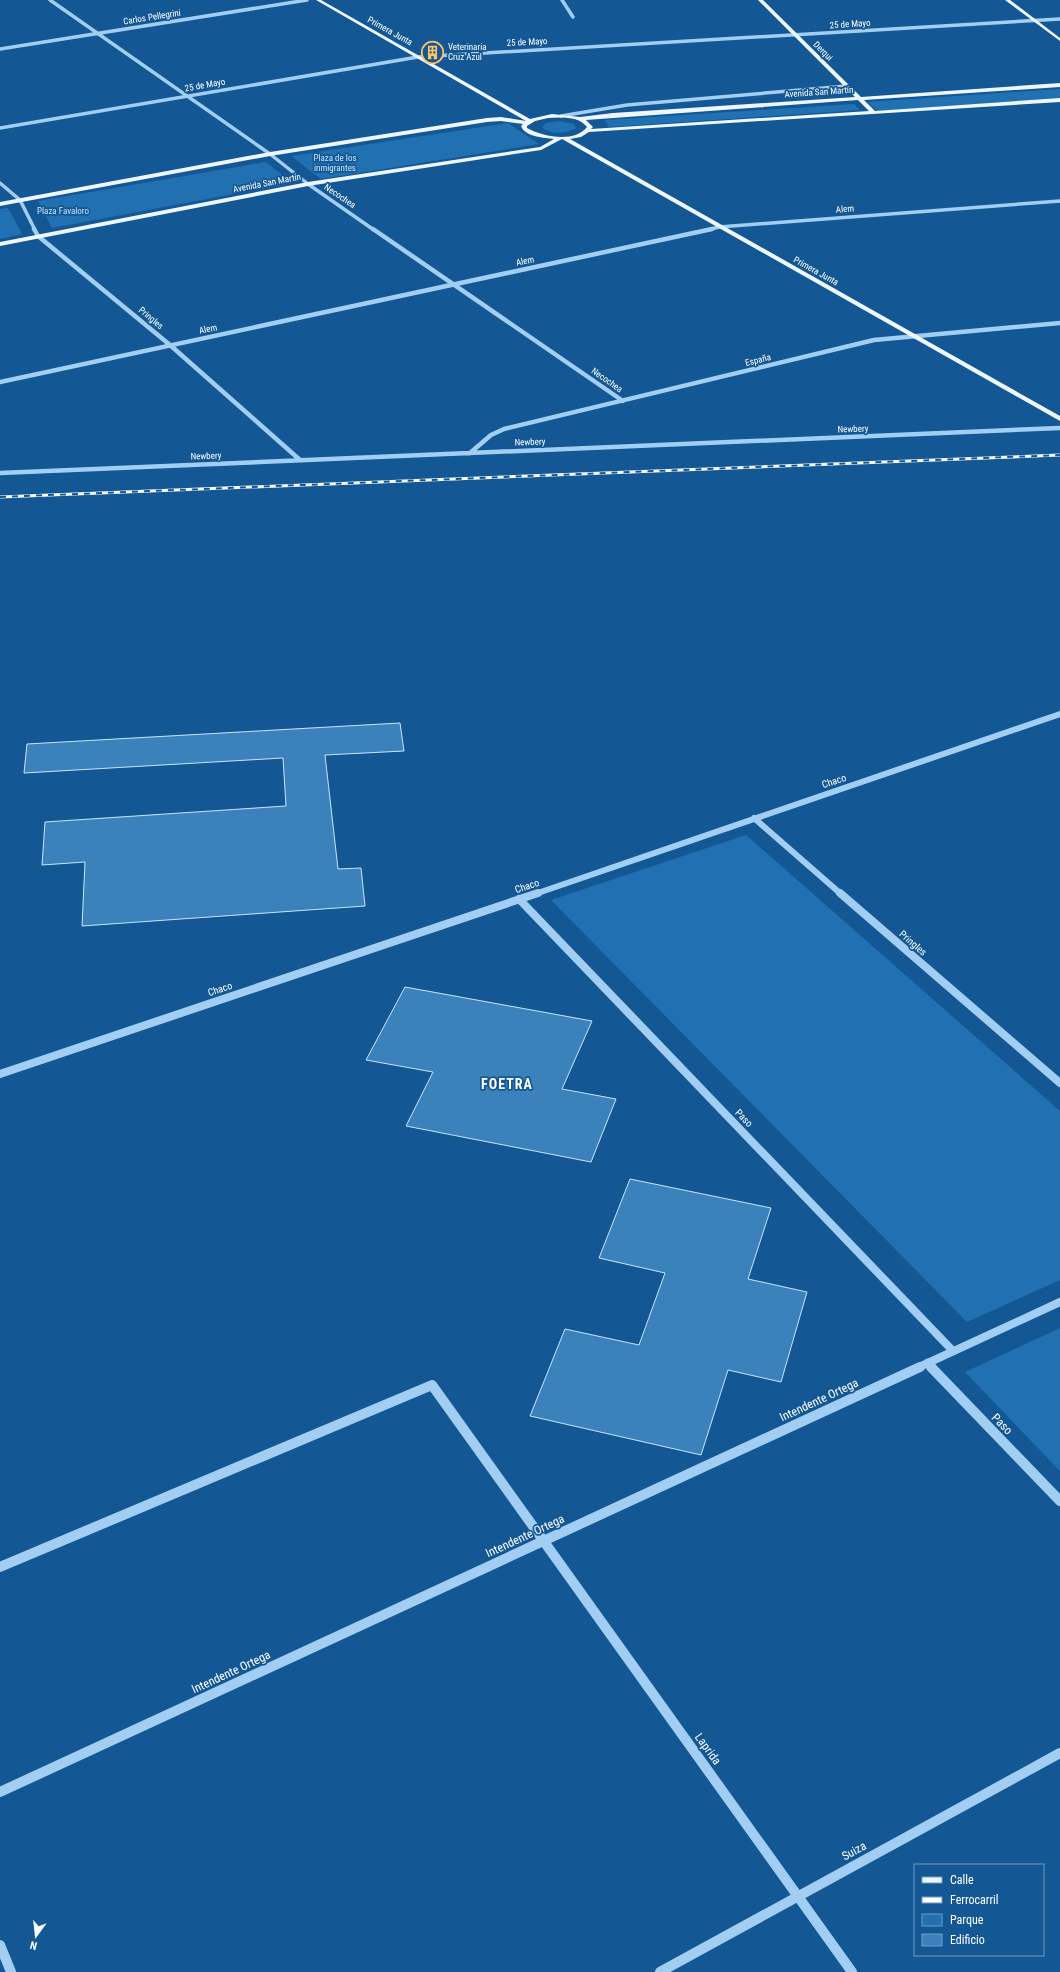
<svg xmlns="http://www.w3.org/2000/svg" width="1060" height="1972" viewBox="0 0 1060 1972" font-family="'Roboto Condensed',sans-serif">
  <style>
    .green { fill: #2171b2 }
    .building { fill: #3b82bd; stroke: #cae6fd }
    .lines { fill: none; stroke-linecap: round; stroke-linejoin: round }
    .minor-far4 { stroke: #a2cef3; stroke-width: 3.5 }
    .minor-far3 { stroke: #a2cef3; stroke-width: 4.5 }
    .minor-far2 { stroke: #a2cef3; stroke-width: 6 }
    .minor-far1 { stroke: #a2cef3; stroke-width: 8 }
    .minor { stroke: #a2cef3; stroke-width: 10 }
    .major { fill: #eef6ff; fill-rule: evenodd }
    .rail-casing { stroke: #fff; stroke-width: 3 }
    .rail { stroke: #135895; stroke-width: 2; stroke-dasharray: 6; stroke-linecap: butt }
    .labels { text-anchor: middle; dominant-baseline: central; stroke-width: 3.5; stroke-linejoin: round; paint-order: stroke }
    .far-street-label { font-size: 9px; fill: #fff; stroke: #135895 }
    .far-poi-label { font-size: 9px; fill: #fff; stroke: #135895; text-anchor: start }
    .far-park-label { font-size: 9px; fill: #cae6fd; stroke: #135895 }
    .street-label { font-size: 10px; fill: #fff; stroke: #135895 }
    .near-street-label { font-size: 12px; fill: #fff; stroke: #135895 }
    .district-label { font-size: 14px; font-weight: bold; letter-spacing: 1px; fill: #fff; stroke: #135895 }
  </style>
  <rect width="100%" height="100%" fill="#135895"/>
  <path class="green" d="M1060,89V98L877,111L868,102Z
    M854,104L860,110L609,127L605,120Z
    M559,121L574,124L576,128C567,134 550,135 542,127L546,123Z
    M508,123L539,144L321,179L291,156Z
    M266,162L292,183L52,228L38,201Z
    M8,208L22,234L0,239V209Z
    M746,835L1060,1111V1280L967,1322L551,900Z
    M1060,1328V1471L965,1372Z"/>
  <path class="building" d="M400,723L404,751L325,755L338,869L361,868L365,906L82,926L85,862L42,865L45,822L286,806L283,758L24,773L27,744Z
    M405,987L592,1021L562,1089L616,1099L591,1162L406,1126L433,1072L366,1060Z
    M630,1179L771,1208L748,1279L807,1292L781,1382L728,1370L701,1455L530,1416L565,1329L639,1345L665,1273L599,1258Z"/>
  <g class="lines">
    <path class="minor-far4" d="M50,0L270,154L308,184L374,230
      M562,0L573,17
      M0,49L307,0
      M561,116L627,105L847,86
      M0,128L418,57L1060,19
      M0,183L20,200L35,230
      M707,230L719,227L1060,201"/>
    <path class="minor-far3" d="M34,229L38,236L170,345L300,460
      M373,229L623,401
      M0,382L712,229
      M470,453L491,435L504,429L874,340L1060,323
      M0,473L1060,428"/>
    <path class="minor-far2" d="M754,818L841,894
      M535,894L1060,714"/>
    <path class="minor-far1" d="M840,893L1060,1083
      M519,899L953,1351
      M0,1074L538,893
      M927,1363L932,1368
      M917,1368L1060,1302"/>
    <path class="minor" d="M931,1367L1060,1501
      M0,1567L432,1385L852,1972
      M0,1792L920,1367
      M0,1945L11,1972
      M660,1972L1060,1753"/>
    <path class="major" d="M316,0H321L530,119L552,114L580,117L613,113L855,97L758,0H763L861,97L1060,83V87L864,100L875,111L1060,98V102L589,132L581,137L570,139L1060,416V421L562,139L541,150L308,186L0,246V242L308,182L540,147L554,139C545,138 525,137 521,126L523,124L501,121L487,122L270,156L0,206V202L270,152L487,118L501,117L526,121ZM858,100L869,111L591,129L593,127L586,120ZM548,118C561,117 579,116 587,127C575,143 543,137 527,128V126L535,121Z
      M1005,0H1010L1060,38V41Z"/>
    <defs>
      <path id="rail" d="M0,497L1060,455"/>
    </defs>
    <use href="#rail" class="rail-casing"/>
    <use href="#rail" class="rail"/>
  </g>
  <defs>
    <symbol id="building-ring" viewBox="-11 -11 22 22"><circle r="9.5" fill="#135895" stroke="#ffc364" stroke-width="1.5"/><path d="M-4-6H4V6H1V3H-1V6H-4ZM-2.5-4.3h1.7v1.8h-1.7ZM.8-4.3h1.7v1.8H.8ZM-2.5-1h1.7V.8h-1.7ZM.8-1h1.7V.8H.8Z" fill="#ffc364"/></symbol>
  </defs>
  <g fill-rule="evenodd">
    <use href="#building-ring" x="420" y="40" width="25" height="25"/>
  </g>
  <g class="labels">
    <g class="far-street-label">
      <text transform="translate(152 17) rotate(-9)">Carlos Pellegrini</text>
      <text transform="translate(850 24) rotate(-4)">25 de Mayo</text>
      <text transform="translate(390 31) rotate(29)">Primera Junta</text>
      <text transform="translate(527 42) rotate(-3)">25 de Mayo</text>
      <text transform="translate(823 51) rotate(45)">Derqui</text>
      <text transform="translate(205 85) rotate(-10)">25 de Mayo</text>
      <text transform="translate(819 92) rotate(-4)">Avenida San Martín</text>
      <text transform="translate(267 183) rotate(-11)">Avenida San Martín</text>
      <text transform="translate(340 196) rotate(34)">Necochea</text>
      <text transform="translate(845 209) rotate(-4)">Alem</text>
      <text transform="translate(525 261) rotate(-12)">Alem</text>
      <text transform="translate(816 271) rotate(29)">Primera Junta</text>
      <text transform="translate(151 318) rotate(40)">Pringles</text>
      <text transform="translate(208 329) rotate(-12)">Alem</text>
      <text transform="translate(758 360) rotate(-14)">España</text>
      <text transform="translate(607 380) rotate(35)">Necochea</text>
      <text transform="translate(853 429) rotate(-2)">Newbery</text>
      <text transform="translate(530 442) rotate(-2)">Newbery</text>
      <text transform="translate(206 456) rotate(-2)">Newbery</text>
    </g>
    <g class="far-poi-label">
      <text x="448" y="47">Veterinaria<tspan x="448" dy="10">Cruz Azul</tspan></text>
    </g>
    <g class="far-park-label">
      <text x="335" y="158">Plaza de los<tspan x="335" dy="10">inmigrantes</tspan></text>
      <text x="63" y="211">Plaza Favaloro</text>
    </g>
    <g class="street-label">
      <text transform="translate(834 781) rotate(-19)">Chaco</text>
      <text transform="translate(527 886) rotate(-19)">Chaco</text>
      <text transform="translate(913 943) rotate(41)">Pringles</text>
      <text transform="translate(220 989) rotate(-19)">Chaco</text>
      <text transform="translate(744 1118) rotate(46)">Paso</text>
    </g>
    <g class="near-street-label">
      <text transform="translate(819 1400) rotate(-25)">Intendente Ortega</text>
      <text transform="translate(1002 1424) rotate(46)">Paso</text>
      <text transform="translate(525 1536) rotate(-25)">Intendente Ortega</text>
      <text transform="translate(231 1672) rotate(-25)">Intendente Ortega</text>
      <text transform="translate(708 1749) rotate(54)">Laprida</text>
      <text transform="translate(854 1851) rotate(-29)">Suiza</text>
    </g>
    <g class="district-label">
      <text x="507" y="1084">FOETRA</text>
    </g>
  </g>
  <rect x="914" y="1864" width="130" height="92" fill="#135895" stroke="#719bbf"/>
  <rect x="922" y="1877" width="20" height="6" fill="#eef6ff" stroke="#719bbf"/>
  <text x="950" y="1884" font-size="12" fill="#ffffff">Calle</text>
  <rect x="922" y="1897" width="20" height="6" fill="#ffffff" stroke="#719bbf"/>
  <text x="950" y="1904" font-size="12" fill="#ffffff">Ferrocarril</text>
  <rect x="922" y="1914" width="20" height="12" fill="#2171b2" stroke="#719bbf"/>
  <text x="950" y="1924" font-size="12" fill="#ffffff">Parque</text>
  <rect x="922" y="1934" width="20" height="12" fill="#3b82bd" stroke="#719bbf"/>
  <text x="950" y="1944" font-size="12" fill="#ffffff">Edificio</text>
  <g transform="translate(36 1936) rotate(195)" stroke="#135895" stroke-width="3" paint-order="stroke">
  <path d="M0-3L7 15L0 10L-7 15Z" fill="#ffffff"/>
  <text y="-6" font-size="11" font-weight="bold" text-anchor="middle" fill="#ffffff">N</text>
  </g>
</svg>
